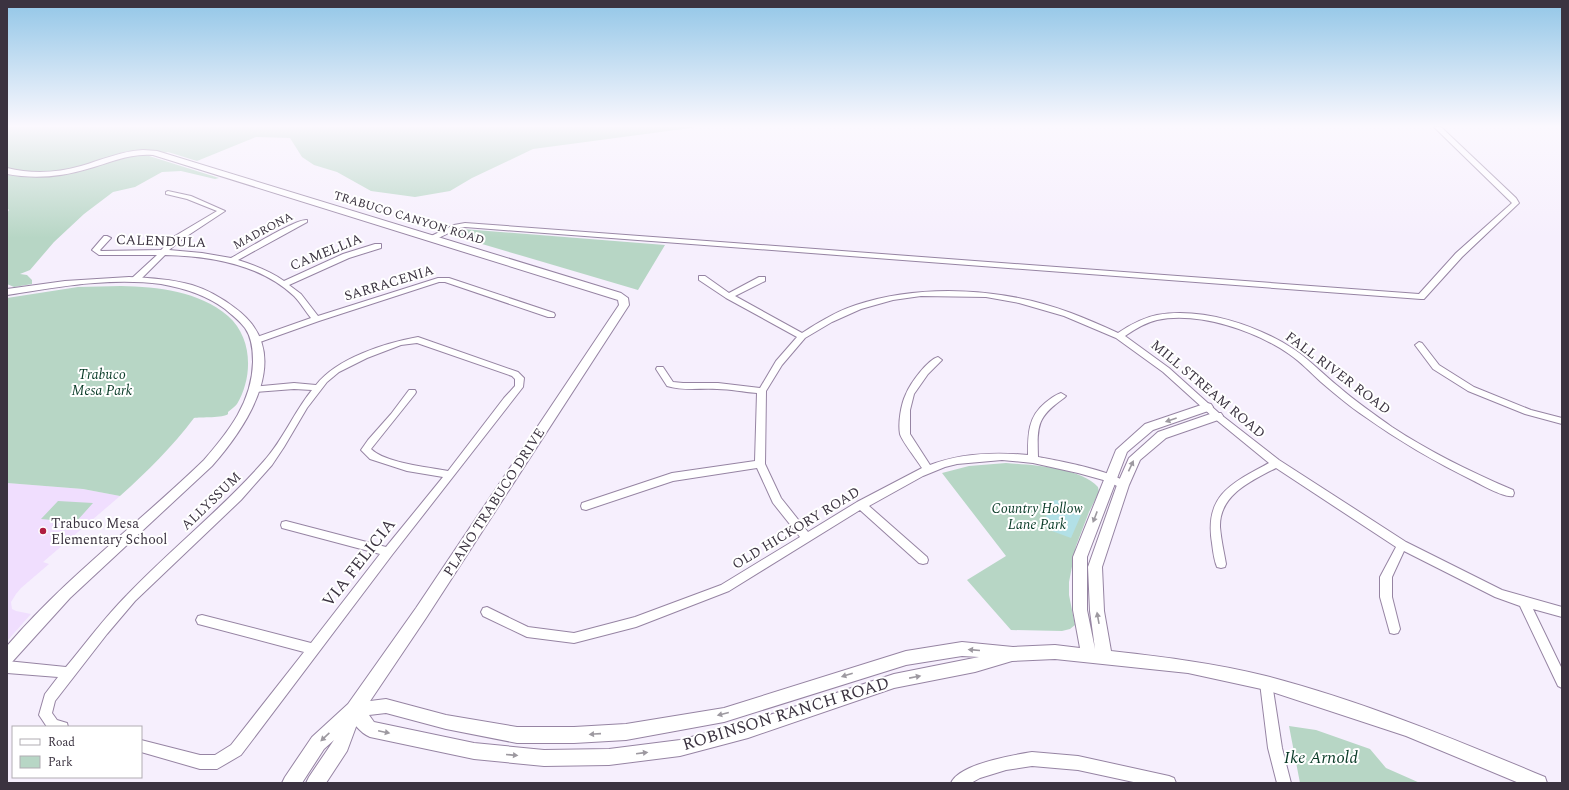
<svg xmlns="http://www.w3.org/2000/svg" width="1569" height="790" viewBox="0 0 1569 790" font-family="Spectral,serif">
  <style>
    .built { fill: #f0defe }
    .green { fill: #b7d6c5 }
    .water { fill: #b2e0e6 }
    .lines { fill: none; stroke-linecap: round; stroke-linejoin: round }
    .minor-casing { stroke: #9684a3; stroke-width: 2 }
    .tertiary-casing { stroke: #9684a3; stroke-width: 2 }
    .secondary-casing { stroke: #9684a3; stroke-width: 2 }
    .minor { fill: #fff; fill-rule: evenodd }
    .tertiary { fill: #fff; fill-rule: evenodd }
    .secondary { fill: #fff; fill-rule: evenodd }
    .oneway { fill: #9d99a0 }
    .poi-dot { fill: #af1c41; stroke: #fff; stroke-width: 1.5 }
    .labels { text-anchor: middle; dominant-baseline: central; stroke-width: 4; stroke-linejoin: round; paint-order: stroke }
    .far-street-label { font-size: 12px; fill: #3b3340; stroke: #fff }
    .street-label { font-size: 14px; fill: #3b3340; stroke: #fff }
    .park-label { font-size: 14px; font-style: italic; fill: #083a26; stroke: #fff }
    .poi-label { font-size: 14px; fill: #3b3340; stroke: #fff; text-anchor: start }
    .near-street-label { font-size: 17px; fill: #3b3340; stroke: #fff }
    .near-park-label { font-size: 17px; font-style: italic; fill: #083a26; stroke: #fff }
  </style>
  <rect width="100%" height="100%" fill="#f6effd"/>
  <path class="built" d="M7,483L83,489L120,496L43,562L49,564L21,588L16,594L11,602L12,609L16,611L31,614L7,641Z"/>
  <path class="green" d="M7,127H698L533,149L472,178L450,191L415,197L371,191L337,172L314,165L302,157L290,138L256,137L197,161L168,152C163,154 157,151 151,150C143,150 136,150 129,151C116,153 104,160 92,164C66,173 34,174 7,169Z
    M136,154L146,155L219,178L215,179L181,171L162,172L135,187L113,192L84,214L54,242L30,270L20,274L27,275L32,280V284L14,287L7,284V213L9,210L7,208V175C21,178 66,175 81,171C100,166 117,157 136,154Z
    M463,229L665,245L638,290L455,236L454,233L457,231Z
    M121,286C158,287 199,291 228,316C253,338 253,377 237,404C235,407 231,409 228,412C228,413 228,414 228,414C224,418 200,417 194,418C172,447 148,471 120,496L83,489L7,483V298L78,287Z
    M1006,463C1032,465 1080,467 1098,487L1099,492L1089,512L1076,546L1069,582V595L1075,625L1070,629L1062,631L1011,630L967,580L1006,556L942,473L969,466Z
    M58,501L93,503L76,522L41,519Z
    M1289,726L1316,730L1370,749L1386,768L1420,783H1300Z"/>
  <path class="water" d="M1055,500L1061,501L1081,515L1071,538L1052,531L1054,524L1045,520L1050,503Z"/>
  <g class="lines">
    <defs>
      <path id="minor" d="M1434,127H1441L1516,198L1519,203L1462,257L1424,299H1421L465,227C453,228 439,241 428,240L427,238L454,225L465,223L1419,294L1456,253L1512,203Z
        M168,191L191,196L225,211L181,240L169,250L202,253L231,258C244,251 297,218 307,220V222L238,260C254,265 270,271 284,281L343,254L375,244H381V248L349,258L289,285L301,294L318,316L438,278H449L554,313L555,315L554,317H548L445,282H439L319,321L260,342H254L253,340L254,338L311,318C305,311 301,303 294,296C260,264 210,256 165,255L138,282H135L131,280L132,278L157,255H99L92,250L104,236H107L111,238L100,250L101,251L161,250L175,236L217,211L187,199L166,194V192Z
        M699,276H705L729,293L759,277H765V281L735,296L802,333C819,322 837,311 856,305C923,283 1005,288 1071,313C1087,319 1103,326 1118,333C1130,325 1142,318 1157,315C1202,307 1257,325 1295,350C1311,361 1324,375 1339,387C1356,402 1374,414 1392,427C1430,452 1471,472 1513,490L1514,493L1513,496C1504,498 1482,485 1474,481C1435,462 1399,441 1364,416C1349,406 1335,394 1321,382C1311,373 1301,362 1289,354C1256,331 1198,311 1157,320C1145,323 1135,329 1125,336L1169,368L1220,414L1279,460L1406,542L1502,590L1562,607V617L1533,609L1562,669V688L1558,686L1520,606L1495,597L1404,551L1392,577V597L1400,629L1398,633L1394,634L1390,633L1380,597V577L1396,547L1276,468C1251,481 1219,495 1220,527C1221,540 1224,552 1226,564L1225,567L1221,568L1217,567C1214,560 1213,551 1212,543C1204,495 1232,483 1269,463L1214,418L1163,372L1116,338L1064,316L1019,303L986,297L921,296L893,300L861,309L832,322L805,338L782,365L766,391L765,464L781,498L808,532L857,502L922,468C917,460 902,441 900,434C898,423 901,404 906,394C910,384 927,360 938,357L942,360L928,374L914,394L910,410V434L930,465C961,453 995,452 1028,455C1028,434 1028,417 1045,403C1050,399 1055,395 1061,393L1066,396L1064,398C1037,417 1037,425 1038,457C1055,460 1120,472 1128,485L1127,488L1123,489L1107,481L1078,473L1033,463L1002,460L957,464L945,467L923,476L869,506L927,557L928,560L927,563L923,564L919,563L860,510L729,591L636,627L574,643L527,637L483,616L481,612L483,608L487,607L528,627L574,633L635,617L721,585L800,537L773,503L757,468L673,481L586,510L582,509L581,506L582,503L672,473L755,461L757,393C744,392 730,389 717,389C700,388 683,391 667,386L656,369L657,367H663L673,382L683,383H718L760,388L776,361L797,337L726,298L699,280Z
        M418,337L518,372L524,378L523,387L392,555L241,755L217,769H200L141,752V740L200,755H215L231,745L304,652L202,625L198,624L196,620L198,616L202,615L311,643L380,554L282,528L281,525L282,522L286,521L386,547L443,477L407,471L370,459L361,450L368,440L391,414L409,390H415L416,392L415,394L371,449C385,463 428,467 448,471L504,398L515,386V379L512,376L417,343L401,345L367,358L339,372L327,382L307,408L284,447L272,465L241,500L135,601L107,634L55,701L52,713L57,720L67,723L68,727H47L39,715L45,694L58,677L7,673V661L66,667C86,643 105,617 127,595C171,549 222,509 264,461C283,440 294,412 312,390L294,389L255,392L252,391L251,389L252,387L294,383L316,385C337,358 385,343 418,337Z
        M1419,342L1422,343L1439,365L1474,387L1531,410L1562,418V424L1525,414L1468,391L1433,369L1415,345Z
        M1266,677L1270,679L1272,683L1282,748L1291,783H1277L1268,748L1260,683L1262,679Z
        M1032,752L1078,756L1169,776L1174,778L1176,783H1138L1078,770L1032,766L1006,770L980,778L971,783H951C959,764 1013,755 1032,752Z"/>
      <path id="tertiary" d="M129,277C150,278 171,279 192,285C208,290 222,298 235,308C296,352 249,424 212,466L70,598L12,662L7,664V646C66,577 139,523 204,460C229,431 252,402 253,362C253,350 252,338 245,328C239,320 232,315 225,309C206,295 184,288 161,284C110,277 57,287 7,295V289L65,281Z
        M1207,403L1211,404L1213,407L1211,410L1153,430L1127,452L1087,557V610L1095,649L1090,611L1088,567L1117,485L1129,458L1158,432L1213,413H1221L1223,416L1221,419L1166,438L1140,460L1129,485L1102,567L1104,611L1111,651C1163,657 1215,663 1266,676C1362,701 1454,739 1545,777L1547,783H1519L1406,736L1266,690L1188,673L1055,659L1012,661L975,672L894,688L748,738L680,756L609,765L544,766L474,759L370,737C360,733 350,720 346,710L349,705L354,703L386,699L446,715L517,727H574L626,724L724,708L906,651L962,642L1013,647L1055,645L1080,648L1073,610V557L1116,450L1145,424ZM962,656L979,657L894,674L748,722L680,740L609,749L544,750L474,743L374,722L369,715L386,713L446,729L517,743H574L626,740L724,722L906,665Z"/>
      <path id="secondary" d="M143,150L157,151L621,293L628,298L629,305L426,618L360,716L347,751L326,783H306L309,777L334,740L324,749L302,783H282L285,777L312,737L348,704L416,608L619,305L618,300L153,155C129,153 110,163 87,169C61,177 33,179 7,174V168C31,174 57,173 81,166C102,160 121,151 143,150Z"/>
    </defs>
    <use href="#minor" class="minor-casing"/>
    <use href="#tertiary" class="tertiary-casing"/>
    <use href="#secondary" class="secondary-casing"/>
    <use href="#minor" class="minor"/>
    <use href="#tertiary" class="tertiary"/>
    <use href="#secondary" class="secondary"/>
  </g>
  <defs><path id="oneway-solid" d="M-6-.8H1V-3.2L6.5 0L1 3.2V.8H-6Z"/></defs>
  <g class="oneway">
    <use href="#oneway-solid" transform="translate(1171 420) rotate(161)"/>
    <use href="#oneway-solid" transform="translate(1131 466) rotate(-65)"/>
    <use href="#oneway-solid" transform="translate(1095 517) rotate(111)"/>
    <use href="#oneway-solid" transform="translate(1098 618) rotate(-100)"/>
    <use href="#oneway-solid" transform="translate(974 650) rotate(-175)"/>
    <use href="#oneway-solid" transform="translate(847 675) rotate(163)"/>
    <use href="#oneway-solid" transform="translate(915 677) rotate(-11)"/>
    <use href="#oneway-solid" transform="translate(723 714) rotate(166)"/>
    <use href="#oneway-solid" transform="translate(384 732) rotate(12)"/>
    <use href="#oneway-solid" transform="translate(595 734) rotate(176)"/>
    <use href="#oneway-solid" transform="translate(325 737) rotate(137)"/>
    <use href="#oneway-solid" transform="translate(642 753) rotate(-7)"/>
    <use href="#oneway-solid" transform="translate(512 755) rotate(5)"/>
  </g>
  <linearGradient id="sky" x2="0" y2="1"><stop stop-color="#92c6e7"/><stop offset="0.53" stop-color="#fbf8fe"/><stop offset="1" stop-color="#fbf8fe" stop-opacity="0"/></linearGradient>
  <rect width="1569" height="238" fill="url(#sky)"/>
  <circle class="poi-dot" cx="43" cy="531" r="4"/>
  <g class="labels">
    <g class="far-street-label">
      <text transform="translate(409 218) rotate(17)">TRABUCO CANYON ROAD</text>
      <text transform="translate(263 231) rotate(-28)">MADRONA</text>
    </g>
    <g class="street-label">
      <text transform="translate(161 241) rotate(2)">CALENDULA</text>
      <text transform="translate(326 252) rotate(-22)">CAMELLIA</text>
      <text transform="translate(389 283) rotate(-17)">SARRACENIA</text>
      <text transform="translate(1338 373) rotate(37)">FALL RIVER ROAD</text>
      <text transform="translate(1208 389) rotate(40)">MILL STREAM ROAD</text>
      <text transform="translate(211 501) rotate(-44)">ALLYSSUM</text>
      <text transform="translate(494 502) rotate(-57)">PLANO TRABUCO DRIVE</text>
      <text transform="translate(796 528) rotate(-31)">OLD HICKORY ROAD</text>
    </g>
    <g class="park-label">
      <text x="102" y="374">Trabuco<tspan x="102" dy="16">Mesa Park</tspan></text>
      <text x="1037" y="508">Country Hollow<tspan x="1037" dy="16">Lane Park</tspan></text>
    </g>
    <g class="poi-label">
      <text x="51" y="523">Trabuco Mesa<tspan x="51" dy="16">Elementary School</tspan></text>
    </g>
    <g class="near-street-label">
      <text transform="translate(359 563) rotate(-52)">VIA FELICIA</text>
      <text transform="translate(786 714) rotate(-17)">ROBINSON RANCH ROAD</text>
    </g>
    <g class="near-park-label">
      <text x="1321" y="758">Ike Arnold</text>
    </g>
  </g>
  <rect width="1569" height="790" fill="none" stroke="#3b3340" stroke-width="16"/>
  <rect x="12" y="726" width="130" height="52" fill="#ffffff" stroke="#b1adb3"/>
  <rect x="20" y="739" width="20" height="6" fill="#ffffff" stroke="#b1adb3"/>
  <text x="48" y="746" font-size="12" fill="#3b3340">Road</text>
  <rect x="20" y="756" width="20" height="12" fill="#b7d6c5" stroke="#b1adb3"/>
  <text x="48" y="766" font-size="12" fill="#3b3340">Park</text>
</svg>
